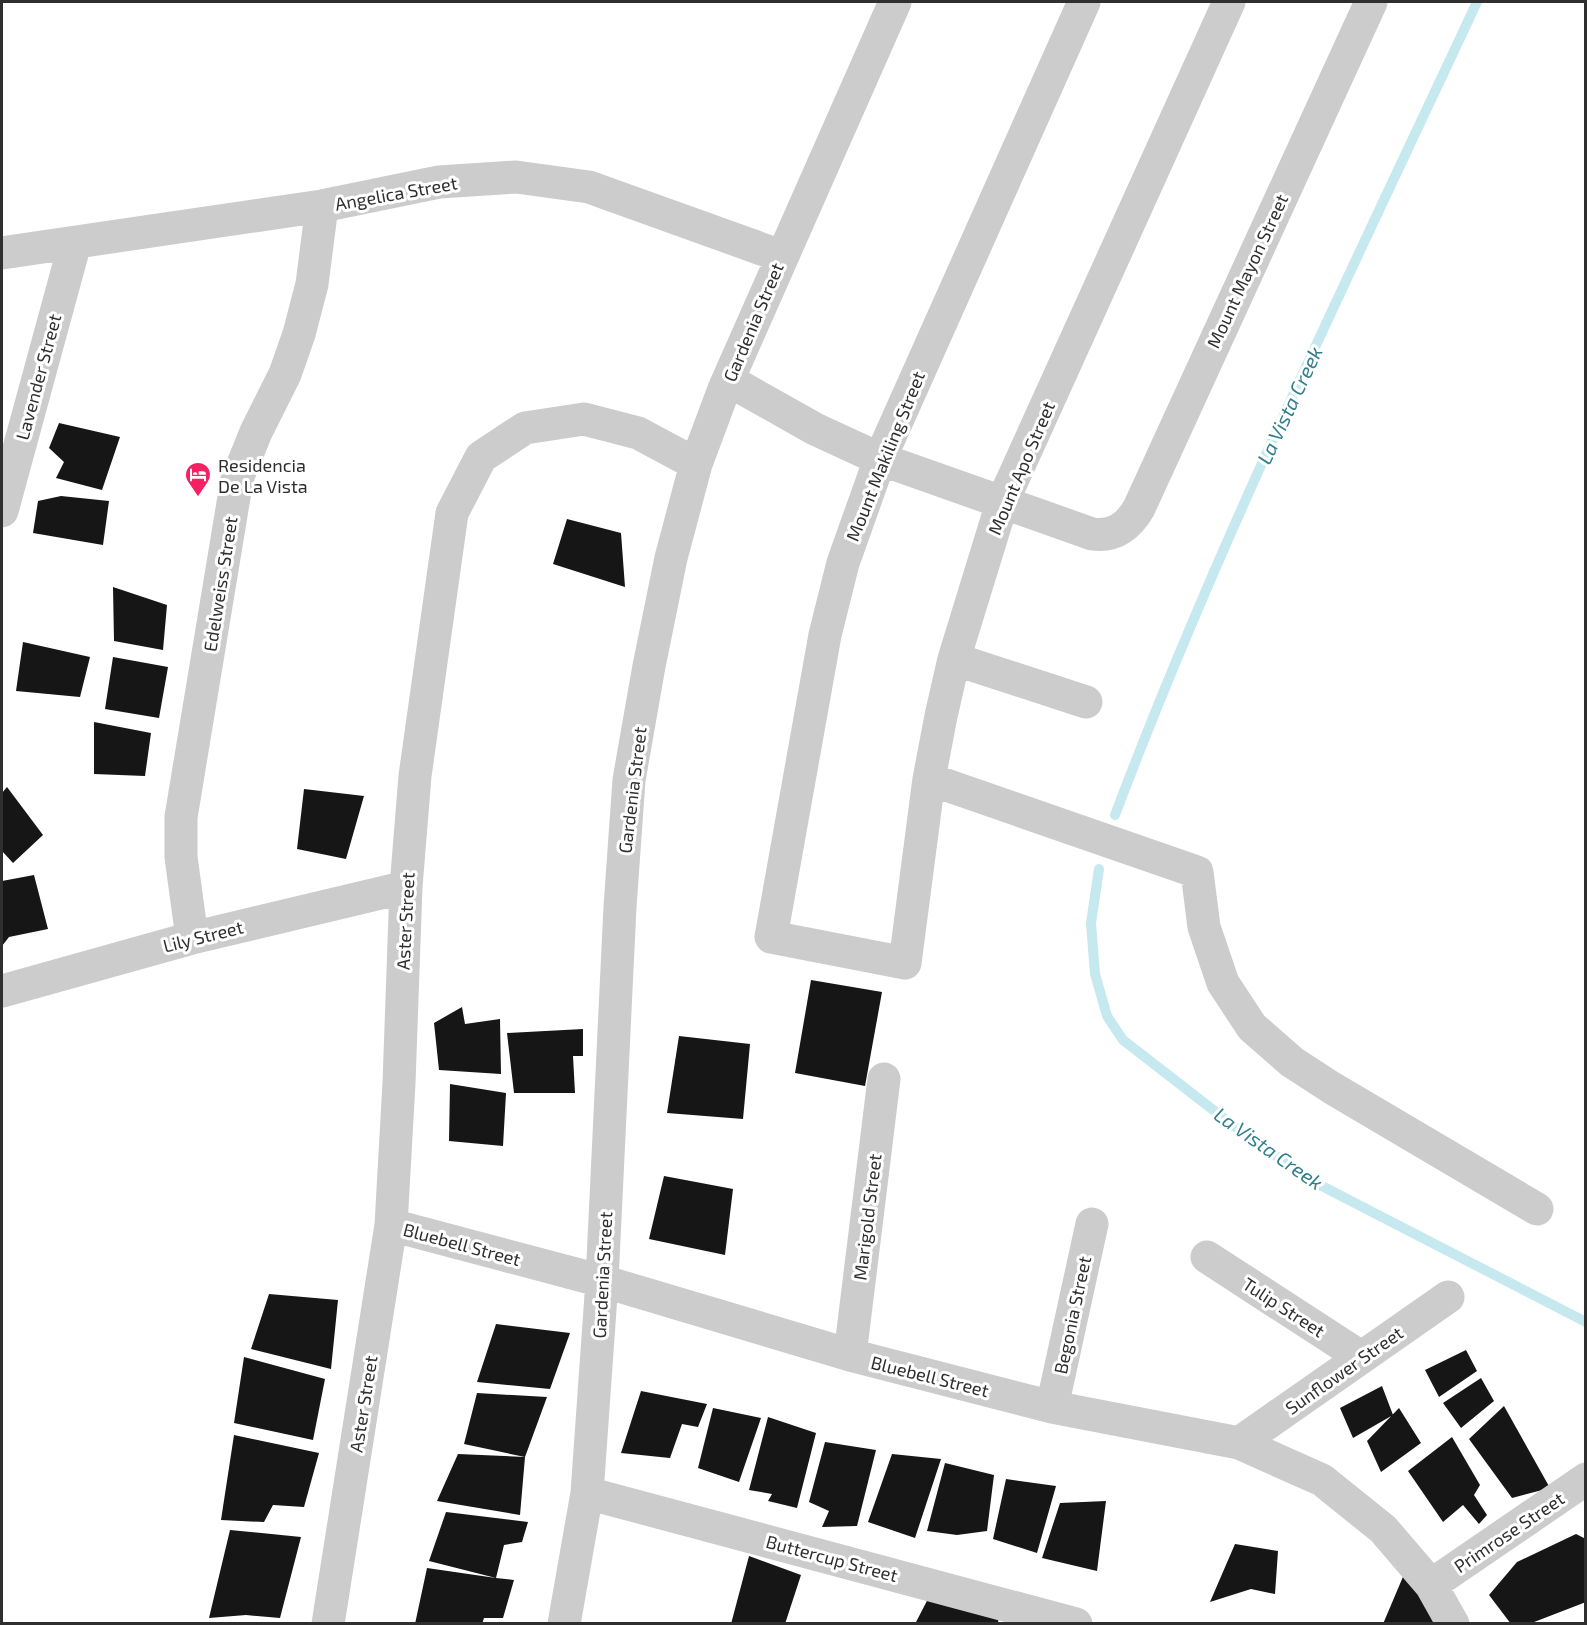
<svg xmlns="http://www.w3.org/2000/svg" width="1587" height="1625" viewBox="0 0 1587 1625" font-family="'Exo 2',sans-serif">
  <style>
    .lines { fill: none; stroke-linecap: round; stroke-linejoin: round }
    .stream { stroke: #c6e9ef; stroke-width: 10 }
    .building { fill: #161616 }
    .minor { stroke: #ccc; stroke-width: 33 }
    .labels { text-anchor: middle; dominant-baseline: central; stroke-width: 6; stroke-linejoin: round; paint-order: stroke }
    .street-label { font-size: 18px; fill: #2f2f2f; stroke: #fff }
    .poi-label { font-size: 18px; fill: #2f2f2f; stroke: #fff; text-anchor: start }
    .water-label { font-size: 20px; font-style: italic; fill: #317f8c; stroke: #fff }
  </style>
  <rect width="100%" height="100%" fill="#fff"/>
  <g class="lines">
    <path class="stream" d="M1115,815C1220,537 1352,270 1477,2
      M1099,869L1091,923L1095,974L1107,1016L1123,1040L1252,1140L1316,1183L1586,1322"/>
  </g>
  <path class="building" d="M59,423L120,437L102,490L56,478L64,462L49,448Z
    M61,496L109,501L103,545L33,533L38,501Z
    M567,519L621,533L625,587L553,564Z
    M113,587L167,605L163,650L114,641Z
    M23,642L90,657L80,697L16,691Z
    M113,657L168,667L159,718L105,709Z
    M94,722L151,733L145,776L94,774Z
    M7,787L43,835L13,863L2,851V793Z
    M304,789L364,796L346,859L297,849Z
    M34,875L48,929L9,937L2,946V881Z
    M811,980L882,992L865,1086L795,1073Z
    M462,1007L465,1024L500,1019L501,1074L439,1070L434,1023Z
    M583,1029V1056H573L575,1093H514L507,1033Z
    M679,1036L750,1044L743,1119L667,1113Z
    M450,1084L506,1093L503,1146L449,1141Z
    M664,1176L733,1189L725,1255L649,1239Z
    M269,1294L338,1300L331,1369L251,1349Z
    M496,1324L570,1333L550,1389L477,1382Z
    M1466,1350L1477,1371L1439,1397L1425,1370Z
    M244,1357L325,1379L313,1440L234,1423Z
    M1481,1378L1494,1401L1461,1428L1443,1403Z
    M1382,1386L1393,1415L1353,1438L1340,1408Z
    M641,1391L707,1404L698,1427L682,1424L670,1458L621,1453Z
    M477,1393L547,1397L525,1457L464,1444Z
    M1504,1406L1550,1488L1512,1498L1469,1439Z
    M713,1408L761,1418L739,1482L698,1468Z
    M1399,1408L1421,1443L1381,1472L1367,1441Z
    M768,1417L816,1433L797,1508L768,1501L772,1494L749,1490Z
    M234,1435L319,1453L304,1507L273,1505L264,1522L221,1520Z
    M1452,1437L1480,1485L1474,1495L1487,1515L1479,1524L1463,1505L1443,1522L1408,1471Z
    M825,1442L876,1450L857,1526L822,1527L829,1511L809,1502Z
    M458,1454L525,1457L520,1515L437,1501Z
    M892,1454L941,1459L915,1538L868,1522Z
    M945,1463L994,1475L987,1531L957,1535L927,1531Z
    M1006,1479L1056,1486L1037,1553L993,1539Z
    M1106,1501L1097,1571L1042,1558L1060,1503Z
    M446,1512L528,1522L522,1542L504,1545L496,1578L514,1580L503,1618H484L482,1624H415L427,1568L496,1578L429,1561Z
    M230,1530L301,1537L280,1618L246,1615L209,1618Z
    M1576,1534L1586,1539V1602L1529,1624H1511L1489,1595L1517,1562Z
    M1235,1544L1278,1551L1275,1594L1251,1589L1210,1602Z
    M749,1556L801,1575L785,1624H731Z
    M1405,1572L1444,1624H1383Z
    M930,1595L999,1613L998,1624H915Z"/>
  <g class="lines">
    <path class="minor" d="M1084,2L880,459L843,563L825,635L771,937L905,963L929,779L941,716L954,659L1002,503L1229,2
      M2,253L322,206L439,182L516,177L589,187L781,256
      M728,380L815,429L880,459L1092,534C1114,537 1128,527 1139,508L1371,2
      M2,511L75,243
      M954,659L1086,702
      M929,779L1197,872L1204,927L1223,983L1252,1027L1292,1062L1332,1088L1537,1209
      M192,938L181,857V817L237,479L256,432L285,374L299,334L312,284L322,206
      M2,991L192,938L406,887
      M391,1225L602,1281L850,1355L1052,1407L1239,1443L1322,1480L1383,1529L1431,1585L1453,1624
      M1207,1257L1361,1357
      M850,1355L884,1079
      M1052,1407L1092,1224
      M1239,1443L1448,1297
      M587,1493L1076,1624
      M1431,1585L1586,1479
      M328,1624L391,1225L399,1083L406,887L415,776L452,513L481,457L525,428L584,419L638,433L696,464
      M564,1624L587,1493L602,1281L620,907L629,780L649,666L671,558L696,464L724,389L895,2"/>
  </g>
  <defs>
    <symbol id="hotel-pin" viewBox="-11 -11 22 30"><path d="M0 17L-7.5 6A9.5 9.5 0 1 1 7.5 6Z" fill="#f62165" stroke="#fff"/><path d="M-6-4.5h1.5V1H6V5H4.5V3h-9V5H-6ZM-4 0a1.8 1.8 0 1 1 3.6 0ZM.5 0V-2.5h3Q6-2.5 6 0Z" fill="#fff"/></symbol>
  </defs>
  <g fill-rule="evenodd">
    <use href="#hotel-pin" x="183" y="460" width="30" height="40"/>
  </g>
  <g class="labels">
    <g class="street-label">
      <text transform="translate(396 193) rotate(-10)">Angelica Street</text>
      <text transform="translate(1247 271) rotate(-65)">Mount Mayon Street</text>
      <text transform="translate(753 322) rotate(-67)">Gardenia Street</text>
      <text transform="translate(38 377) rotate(-75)">Lavender Street</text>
      <text transform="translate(885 456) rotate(-68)">Mount Makiling Street</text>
      <text transform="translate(1021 468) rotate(-67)">Mount Apo Street</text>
      <text transform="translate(220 584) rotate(-81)">Edelweiss Street</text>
      <text transform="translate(632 790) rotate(-83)">Gardenia Street</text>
      <text transform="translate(405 921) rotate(-87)">Aster Street</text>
      <text transform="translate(203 936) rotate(-14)">Lily Street</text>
      <text transform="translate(867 1217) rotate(-83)">Marigold Street</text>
      <text transform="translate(462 1244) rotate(15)">Bluebell Street</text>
      <text transform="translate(602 1275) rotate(-87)">Gardenia Street</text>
      <text transform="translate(1284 1307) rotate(33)">Tulip Street</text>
      <text transform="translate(1072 1315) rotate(-78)">Begonia Street</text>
      <text transform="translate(1344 1370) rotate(-35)">Sunflower Street</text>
      <text transform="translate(930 1376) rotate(14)">Bluebell Street</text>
      <text transform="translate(363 1404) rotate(-81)">Aster Street</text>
      <text transform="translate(1509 1532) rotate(-34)">Primrose Street</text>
      <text transform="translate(832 1558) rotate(15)">Buttercup Street</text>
    </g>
    <g class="poi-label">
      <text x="218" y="465">Residencia<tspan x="218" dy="21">De La Vista</tspan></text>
    </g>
    <g class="water-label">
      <text transform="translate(1289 405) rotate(-65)">La Vista Creek</text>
      <text transform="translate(1269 1148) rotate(35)">La Vista Creek</text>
    </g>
  </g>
  <rect width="1587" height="1625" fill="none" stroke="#2f2f2f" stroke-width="6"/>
</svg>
